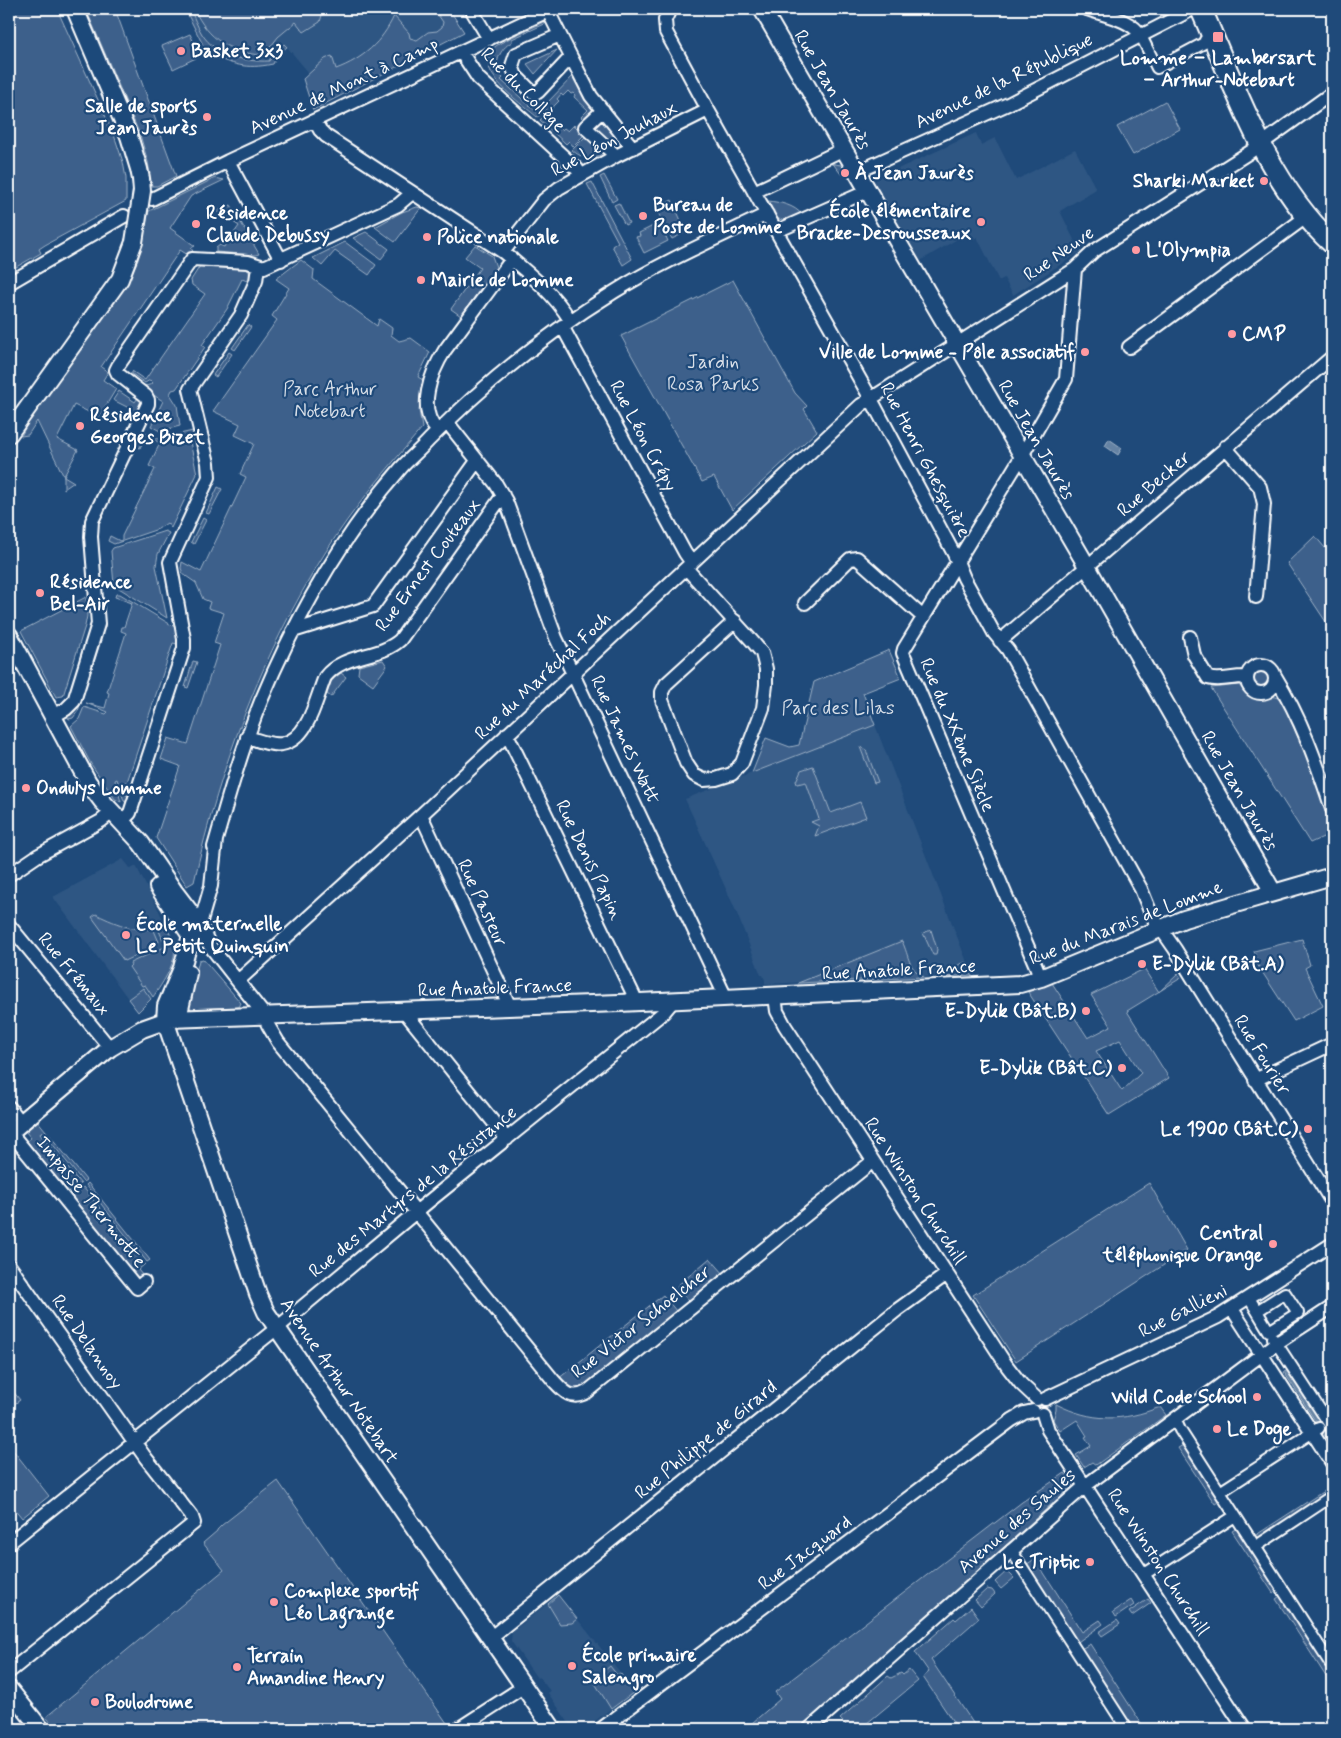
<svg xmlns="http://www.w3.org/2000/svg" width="1341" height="1738" viewBox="0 0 1341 1738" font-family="Mynerve,sans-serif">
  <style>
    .built { fill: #2e5683 }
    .green { fill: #3c618b; stroke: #9eb0c5; fill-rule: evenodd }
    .water { fill: #6583a4; stroke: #a3b5c8 }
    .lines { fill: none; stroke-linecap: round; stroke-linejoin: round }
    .pedestrian-casing { stroke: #fff; stroke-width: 14 }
    .minor-casing { stroke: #fff; stroke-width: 16 }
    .tertiary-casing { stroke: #fff; stroke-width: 20 }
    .primary-casing { stroke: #fff; stroke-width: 24 }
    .pedestrian { stroke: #1f4a7a; stroke-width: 10 }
    .minor { stroke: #1f4a7a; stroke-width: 12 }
    .tertiary { stroke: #1f4a7a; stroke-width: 16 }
    .primary { stroke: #1f4a7a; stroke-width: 20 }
    .tertiary-bridge-casing { stroke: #fff; stroke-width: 20; stroke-linecap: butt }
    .tertiary-bridge { stroke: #1f4a7a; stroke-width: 16 }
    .poi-dot { fill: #ff9aa2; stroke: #1f4a7a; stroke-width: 2 }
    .labels { text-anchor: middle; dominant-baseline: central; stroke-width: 4.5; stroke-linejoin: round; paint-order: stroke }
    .poi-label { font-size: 19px; font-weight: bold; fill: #fff; stroke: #1f4a7a; text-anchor: start }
    .street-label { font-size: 19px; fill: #fff; stroke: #1f4a7a }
    .park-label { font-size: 19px; fill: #d8dfe8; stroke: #1f4a7a }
  </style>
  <rect width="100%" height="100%" fill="#1f4a7a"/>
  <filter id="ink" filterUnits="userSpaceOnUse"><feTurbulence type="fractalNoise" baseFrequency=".02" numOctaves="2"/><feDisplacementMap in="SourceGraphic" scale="10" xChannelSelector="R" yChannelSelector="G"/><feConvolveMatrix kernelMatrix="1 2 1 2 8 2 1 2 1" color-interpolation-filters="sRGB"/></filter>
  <g filter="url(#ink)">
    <path class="built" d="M185,9H449L464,32L313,110L303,79L309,73L287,47L278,54L273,64L264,66L246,67L208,55Z
      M976,133L981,145L995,138L1016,180L1075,149L1096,189L1060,211L1080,252L1013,295L1004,278L999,281L977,237L970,241L966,234L920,261L875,182L876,179Z
      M875,725L972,975L765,984V980L763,975H761L736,911L685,799Z
      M123,859L131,869L136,866L159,911L176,948L175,955L161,986L153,997L138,1012L53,897Z
      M558,1595L620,1672L634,1692L584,1729H573L548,1693L550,1691L539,1677L537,1678L511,1641L512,1632Z"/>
    <path class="green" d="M9,9H57L114,135L123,162L126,178V201L45,245L39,249L41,253L9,271Z
      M86,9H115L176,176L157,186H152L148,162L140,135Z
      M185,9H190C194,17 197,26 202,34C216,56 245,62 269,61L274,53L284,44L287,47L278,54L273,64C244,70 234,64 208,55Z
      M194,9H320L322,15L320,22L304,32L296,22L278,37L264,55C231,54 208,39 194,9Z
      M435,9H449L464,32L313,110L303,79L325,59L332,56L336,69C363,59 382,42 394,16L409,33L410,38L417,40L428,32L437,31L442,27L443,22L438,15L431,14Z
      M549,20V22L512,39V42C500,48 491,66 503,78L501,80L540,115L537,117C521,103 464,65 499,44C514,35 532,28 549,20Z
      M190,34L200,56L173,69L162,46Z
      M557,50L535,74L527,64Z
      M576,73L597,107L586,122L581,117L588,110L574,97L575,95L573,93L571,94L568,91L563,96L561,94L557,99L559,101L548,112L545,110L546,104Z
      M1165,101L1180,129L1133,155L1117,127Z
      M545,115L562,130L564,128L568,131L574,125L584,135L573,146L569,141L566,144L540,120Z
      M600,116L624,144L614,149L590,126Z
      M586,136L604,152C595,161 582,159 572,150Z
      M829,163L841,165L848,175L841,174L834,165Z
      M604,175L617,199L612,202L600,177Z
      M215,178L224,180L191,196L170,228L195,246L191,248L194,253L188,255L180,250L101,367L108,372L103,380L116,389L99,417L74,405L57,439L78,450L64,476L74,482L64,489V477L37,421L28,435L21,436L29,421L127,283L138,260L149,211Z
      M592,182L632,259L623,265L612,246L618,242L587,184Z
      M672,200L686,232L672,239L656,209Z
      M768,201C779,202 795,205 802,215C784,222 771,224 768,201Z
      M619,203L629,223L625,225L614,205Z
      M231,205L259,254L255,255L216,252V248L220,245L224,247L239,226L217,211Z
      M417,207L421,208L395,242L375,227L402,212Z
      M659,223L668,241L644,253L636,237L640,236L639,233Z
      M366,232L389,249L381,259L353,238Z
      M345,242L376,265L369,275L335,251L322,266L313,258Z
      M475,245L492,256L496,267L461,316L451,309L480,268L465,257Z
      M301,260L314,270L313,279L377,326L379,319L392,328L391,335L399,341L411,338L430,352L418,377L423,380L419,410L422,428C388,468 353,508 325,553C262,654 220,766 194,882L187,886L156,838L180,766L161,759L168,738L188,744L220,645L214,643L224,613L208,608L210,602L203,599L196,583L183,574L181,568L182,562L201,572L246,477L240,474L254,444L235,435L240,424L213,411L277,320L272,316L289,288L276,279Z
      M200,266L246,269L249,271L250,282L242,279L227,309L202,345L205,347L176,389L172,390L170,394L177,405L180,426L160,431L151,426L163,401L130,380L132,378C139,383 145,389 153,383L150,380L145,383L132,374V371L145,380L205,294L192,285L191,280Z
      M733,280L795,393L807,406L804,409L817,431L732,510L714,477L702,482L621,336Z
      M248,325L251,327L235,350L232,348Z
      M229,352L232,354L216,377L213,375Z
      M119,391L135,402L140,395L143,405L137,415L129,416L131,409L113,400Z
      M197,430L199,439L190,442L197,474L171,528L167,523L158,529L114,544L108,541L110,536L120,541L122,540V536L155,469L149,466L160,443L146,435L140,448L136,446L143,432L158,439Z
      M218,487L222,489L209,514L206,513Z
      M203,518L206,520L194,544L191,542Z
      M165,531L169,533L158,554L156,566L167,618L114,585L111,551L113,548Z
      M1315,536L1325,548L1332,542V627L1328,625L1287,563Z
      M116,594H120L173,626H179L181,645L173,643L123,794L129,796L126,802L124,801L117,779L115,780L121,802L115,799L91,764L71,726L79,719L84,707L106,714L108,712L86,703L105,708L109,693L107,692L126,633L121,631L122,627H124L132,603L115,597Z
      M86,597L87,616L85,626L63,696L56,697L21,631Z
      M99,633L103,634L78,711L73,718L69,719L66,714Z
      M889,650L901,678L863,693L875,725L752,773L766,738L790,747L799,745L814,682Z
      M383,660L387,666L373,685L358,674L359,666Z
      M193,661L197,662L188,688L185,687Z
      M1253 680a8 8 0 1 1 16 0a8 8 0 1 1-16 0Z
      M341,673L346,677L331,697L327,694L331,681Z
      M1239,685C1258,710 1270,688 1282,701L1314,774L1327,817L1332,823V833L1310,843L1211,688Z
      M860,747L866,750L878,782L874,783Z
      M813,766L831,813L860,802L866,817L815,836L819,826L811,822L819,819L806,782L797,784L796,781L801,770Z
      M96,914C109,921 140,934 153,928L159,942L152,944L154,947L124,961L92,917Z
      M163,920L171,936L163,940L157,926Z
      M931,930L937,949L936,955H933L923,933Z
      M1302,939L1310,965L1305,968L1323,1006L1294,1021L1253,958H1256L1254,951Z
      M902,941C910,958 907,967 924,977L798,983Z
      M173,943C180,958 162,984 153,997L145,985L142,986L129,967L131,965L130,963Z
      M203,959L241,1003L239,1007L191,1009L188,1007L199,960Z
      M967,962L972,975L943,977C948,968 958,965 967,962Z
      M1144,969L1159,992L1178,974L1181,978L1127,1011L1169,1078L1109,1115L1028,992L1052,983L1088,1038L1111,1026L1091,995ZM1120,1040L1141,1073L1122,1091L1096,1051Z
      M143,988L151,999L138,1012L128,999Z
      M37,1120L86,1180L83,1182L42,1131L40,1134L81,1184L69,1194L27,1141L31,1138L25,1131Z
      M88,1183L150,1260L147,1262L86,1185Z
      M1149,1183L1187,1250L1016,1361L973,1295Z
      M83,1187L145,1264L138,1270L143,1276L138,1280L72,1197Z
      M710,1258L724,1274L689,1302L677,1286Z
      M663,1295L677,1312L590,1383L581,1388L570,1389L558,1379Z
      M9,1386L20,1400L9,1408Z
      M1056,1404C1092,1422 1122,1422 1160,1407L1166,1415L1096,1465L1092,1462L1084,1467L1076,1455L1091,1446L1085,1437L1087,1436L1077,1420L1060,1431L1053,1420L1056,1410Z
      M1185,1444L1222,1500L1215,1504L1178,1448Z
      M9,1445L49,1496L22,1518L9,1502Z
      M1065,1473L1073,1485L963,1584L894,1649L801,1729H745L780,1699L775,1692L1022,1502Z
      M278,1481L449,1726L446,1729H57L46,1717L224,1570L203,1543L217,1531V1530L222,1525Z
      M1330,1487L1332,1491L1256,1541L1253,1537Z
      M1239,1527L1279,1589L1273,1593L1232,1531Z
      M1035,1559L1082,1632L1100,1620L1103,1624L1075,1644L1024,1566Z
      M1007,1571L1014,1578L1001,1589L995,1582Z
      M987,1589L992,1590L995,1594L981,1607L975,1600Z
      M1283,1594L1332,1671V1686L1276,1599Z
      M558,1595L577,1619L572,1623L560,1624L548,1604Z
      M1148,1599L1151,1603L1132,1616L1129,1612Z
      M1131,1600L1134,1605L1116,1617L1113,1612Z
      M971,1607L979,1618L931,1660L973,1723L979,1729H958L923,1677L929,1672L915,1652L954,1618L956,1620Z
      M1117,1620L1120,1624L1102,1636L1099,1632Z
      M1090,1644L1145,1729H1130L1079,1650Z
      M610,1666L617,1675L620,1673L634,1692L611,1709L593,1680Z
      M909,1670L918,1681L860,1729H850L840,1719L888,1676L891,1678L901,1673L903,1675Z"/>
    <path class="water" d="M1109,439L1122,448L1118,455L1105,446Z
      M1288,1370L1332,1439V1447L1284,1372Z"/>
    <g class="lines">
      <defs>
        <path id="pedestrian" d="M1141,36L1157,68L1206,42L1205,40
          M1249,1298C1256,1309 1262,1320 1269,1331L1298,1313L1285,1293L1257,1311
          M1273,1338L1332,1428
          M1175,1419L1180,1430L1332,1666
          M1220,1492L1319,1428
          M1255,1547L1332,1496
          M1011,1550L1127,1729
          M1143,1575L1235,1516"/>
        <path id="minor" d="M471,9L489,39
          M670,9L665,20L666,32L708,110L871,399L954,554L964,578L994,633L1008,650L1141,889L1152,916L1175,949L1332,1202
          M1087,9C1104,15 1133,20 1141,36
          M548,11L560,35L516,54L512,66L516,76L532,92H538L571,57L591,96L633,148
          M560,35L571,57
          M461,52L478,78L577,169L580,175
          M603,110L585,127L616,156
          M315,121L320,130L326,136L503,252C527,272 554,293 570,320
          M228,161L281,260
          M857,172L1008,104L1193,9
          M754,192L844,149
          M152,199L228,161L552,9
          M777,231L868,191
          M503,252L544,200L559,188L616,156L708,110
          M9,283L124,216
          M562,326L685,553L692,563
          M1129,347L1306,217
          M447,422L496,484L506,501L556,638L726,998
          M438,431C416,410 431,372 445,350L512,259
          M1225,447L1260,487L1264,504L1256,597
          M686,568L753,642L762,653L766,669V685L763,708L742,763L732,774L716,779L704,780L694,775L686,763L662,700V692L666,684L735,621
          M805,603L850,559L857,558L923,617
          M293,631L373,606L477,461
          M1190,637L1194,655L1208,678C1221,682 1233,676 1247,677
          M1000,641L1332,357
          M1247 679a14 14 0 1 1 28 0a14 14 0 1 1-28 0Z
          M1275,676C1302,720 1316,761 1332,809
          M52,717L66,709L74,701L98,624L91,537L92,521L148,404V400L146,396L118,374L116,370L118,366L192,259L248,262L264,267L398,205L412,193
          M507,734L637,1002
          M247,737C258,740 271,746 282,744C309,739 316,698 325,677C343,653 379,659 400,640L503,495
          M421,815L510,1007
          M121,822L130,813L184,648V639L170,562L209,477L208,463L190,389L241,315L256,281L258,267
          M216,840L211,886L200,924L210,946L262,1012L268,1025L278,1042L554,1381C564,1392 572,1401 587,1392L873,1161
          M214,847C228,798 242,748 261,701C296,617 342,536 401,468C410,458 420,450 429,440C485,383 546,334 614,292C662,262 715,239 767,214
          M9,875L37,856L101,821L112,812
          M9,925L110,1048
          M1041,978L903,653L904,649L1020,459L1066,379L1075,269
          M239,980L421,815L861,405L1075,269L1094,251L1250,152L1332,93
          M775,996L777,1011L785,1026L1007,1366L1021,1384L1037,1399
          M404,1011L507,1139
          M1255,1080L1332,1044
          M9,1107L21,1122
          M10,1132L137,1288L144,1282
          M9,1265L145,1457L192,1517L194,1523L9,1672
          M1232,1309L1332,1463
          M1045,1399L1218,1317L1332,1244
          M1043,1414L1048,1430L1245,1729
          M9,1543L277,1328L428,1202L664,1012L674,1000
          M490,1638L897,1310L947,1274
          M458,1729L523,1687
          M601,1729L1012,1420L1024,1413L1033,1411
          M809,1729L1085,1486L1277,1343L1332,1307"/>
        <path id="tertiary" d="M75,9L129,136L139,169L141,179
          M762,9L1081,556L1273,892
          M9,434L120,279L134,242
          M9,635L88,782L102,801L141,843L174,891L200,925
          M158,887L191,936L196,939
          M196,918L182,968L166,1006L165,1020L258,1294L266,1312L553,1729
          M178,1018L188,973
          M9,1133L110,1048L142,1029L170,1019L619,1003L1020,984L1041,978L1184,919L1332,876
          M9,1689L41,1729"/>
        <path id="primary" d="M1201,9C1236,89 1267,183 1332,243"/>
      </defs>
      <use href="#pedestrian" class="pedestrian-casing"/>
      <use href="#minor" class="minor-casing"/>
      <use href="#tertiary" class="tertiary-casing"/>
      <use href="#primary" class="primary-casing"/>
      <use href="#pedestrian" class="pedestrian"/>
      <use href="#minor" class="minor"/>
      <use href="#tertiary" class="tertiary"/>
      <use href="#primary" class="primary"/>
      <defs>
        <path id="tertiary-bridge" d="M134,242L142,191L141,179"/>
      </defs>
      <use href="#tertiary-bridge" class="tertiary-bridge-casing"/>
      <use href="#tertiary-bridge" class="tertiary-bridge"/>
    </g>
  </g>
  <g class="poi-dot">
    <rect x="1212" y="31" width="12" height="12" rx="2.5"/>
    <circle cx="181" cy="51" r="5"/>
    <circle cx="207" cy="117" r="5"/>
    <circle cx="845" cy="173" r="5"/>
    <circle cx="1264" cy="181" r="5"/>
    <circle cx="643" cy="216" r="5"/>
    <circle cx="981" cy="222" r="5"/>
    <circle cx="196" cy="224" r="5"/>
    <circle cx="427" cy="237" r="5"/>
    <circle cx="1136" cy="250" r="5"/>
    <circle cx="421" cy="280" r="5"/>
    <circle cx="1232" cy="334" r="5"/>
    <circle cx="1085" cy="352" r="5"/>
    <circle cx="80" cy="426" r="5"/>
    <circle cx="40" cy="593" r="5"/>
    <circle cx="26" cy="788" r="5"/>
    <circle cx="126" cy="935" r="5"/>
    <circle cx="1142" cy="964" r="5"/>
    <circle cx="1086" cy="1011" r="5"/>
    <circle cx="1122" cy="1068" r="5"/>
    <circle cx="1308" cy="1129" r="5"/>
    <circle cx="1273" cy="1244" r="5"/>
    <circle cx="1257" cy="1397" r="5"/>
    <circle cx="1217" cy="1429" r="5"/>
    <circle cx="1090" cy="1562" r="5"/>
    <circle cx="274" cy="1602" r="5"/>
    <circle cx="572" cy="1666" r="5"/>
    <circle cx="237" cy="1667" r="5"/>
    <circle cx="95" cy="1702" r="5"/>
  </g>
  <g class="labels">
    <g class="poi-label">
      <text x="191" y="51">Basket 3x3</text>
      <text x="1218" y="58" text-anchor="middle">Lomme – Lambersart<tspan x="1218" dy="22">– Arthur-Notebart</tspan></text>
      <text x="197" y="106" text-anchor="end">Salle de sports<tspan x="197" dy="22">Jean Jaurès</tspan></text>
      <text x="855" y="173">À Jean Jaurès</text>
      <text x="1254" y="181" text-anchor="end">Sharki Market</text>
      <text x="653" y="205">Bureau de<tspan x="653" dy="22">Poste de Lomme</tspan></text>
      <text x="971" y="211" text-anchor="end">École élémentaire<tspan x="971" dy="22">Bracke-Desrousseaux</tspan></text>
      <text x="206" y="213">Résidence<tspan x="206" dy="22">Claude Debussy</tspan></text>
      <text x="437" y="237">Police nationale</text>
      <text x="1146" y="250">L'Olympia</text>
      <text x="431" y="280">Mairie de Lomme</text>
      <text x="1242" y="334">CMP</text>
      <text x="1075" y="352" text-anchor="end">Ville de Lomme - Pôle associatif</text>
      <text x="90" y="415">Résidence<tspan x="90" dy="22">Georges Bizet</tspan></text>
      <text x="50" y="582">Résidence<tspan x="50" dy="22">Bel-Air</tspan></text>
      <text x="36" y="788">Ondulys Lomme</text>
      <text x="136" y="924">École maternelle<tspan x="136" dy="22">Le Petit Quinquin</tspan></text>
      <text x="1152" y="964">E-Dylik (Bât.A)</text>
      <text x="1076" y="1011" text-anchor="end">E-Dylik (Bât.B)</text>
      <text x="1112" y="1068" text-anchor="end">E-Dylik (Bât.C)</text>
      <text x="1298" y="1129" text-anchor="end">Le 1900 (Bât.C)</text>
      <text x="1263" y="1233" text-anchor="end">Central<tspan x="1263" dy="22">téléphonique Orange</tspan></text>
      <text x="1247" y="1397" text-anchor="end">Wild Code School</text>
      <text x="1227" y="1429">Le Doge</text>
      <text x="1080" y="1562" text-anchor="end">Le Triptic</text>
      <text x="284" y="1591">Complexe sportif<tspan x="284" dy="22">Léo Lagrange</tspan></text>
      <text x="582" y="1655">École primaire<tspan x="582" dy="22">Salengro</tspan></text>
      <text x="247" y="1656">Terrain<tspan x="247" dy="22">Amandine Henry</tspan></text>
      <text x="105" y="1702">Boulodrome</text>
    </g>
    <g class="street-label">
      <text transform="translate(1004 81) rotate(-26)">Avenue de la République</text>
      <text transform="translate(344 86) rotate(-25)">Avenue de Mont à Camp</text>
      <text transform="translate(523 90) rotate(45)">Rue du Collège</text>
      <text transform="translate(832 90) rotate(60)">Rue Jean Jaurès</text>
      <text transform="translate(614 139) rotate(-28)">Rue Léon Jouhaux</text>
      <text transform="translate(1059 254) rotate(-35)">Rue Neuve</text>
      <text transform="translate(643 436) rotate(62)">Rue Léon Crépy</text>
      <text transform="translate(1036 440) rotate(60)">Rue Jean Jaurès</text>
      <text transform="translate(925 460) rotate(62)">Rue Henri Ghesquière</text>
      <text transform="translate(1154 484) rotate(-41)">Rue Becker</text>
      <text transform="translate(428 565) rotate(-53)">Rue Ernest Couteaux</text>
      <text transform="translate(543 676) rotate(-43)">Rue du Maréchal Foch</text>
      <text transform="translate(957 735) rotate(67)">Rue du XXème Siècle</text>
      <text transform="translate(625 740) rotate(65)">Rue James Watt</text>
      <text transform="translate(1239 791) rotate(60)">Rue Jean Jaurès</text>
      <text transform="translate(589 860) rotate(64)">Rue Denis Papin</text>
      <text transform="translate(482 903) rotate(65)">Rue Pasteur</text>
      <text transform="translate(1126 923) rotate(-21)">Rue du Marais de Lomme</text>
      <text transform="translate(899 970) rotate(-3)">Rue Anatole France</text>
      <text transform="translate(74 974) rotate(50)">Rue Frémaux</text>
      <text transform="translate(495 988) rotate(-2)">Rue Anatole France</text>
      <text transform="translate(1262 1055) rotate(58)">Rue Fourier</text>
      <text transform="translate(915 1191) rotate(57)">Rue Winston Churchill</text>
      <text transform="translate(413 1192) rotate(-39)">Rue des Martyrs de la Résistance</text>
      <text transform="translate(91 1202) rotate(51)">Impasse Thermotte</text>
      <text transform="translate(1183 1311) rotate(-27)">Rue Gallieni</text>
      <text transform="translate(641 1322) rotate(-38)">Rue Victor Schoelcher</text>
      <text transform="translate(87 1342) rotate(55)">Rue Delannoy</text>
      <text transform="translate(339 1381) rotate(56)">Avenue Arthur Notebart</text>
      <text transform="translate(706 1440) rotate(-39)">Rue Philippe de Girard</text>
      <text transform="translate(1017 1521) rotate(-41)">Avenue des Saules</text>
      <text transform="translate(805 1553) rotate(-37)">Rue Jacquard</text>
      <text transform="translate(1158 1562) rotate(57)">Rue Winston Churchill</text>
    </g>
    <g class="park-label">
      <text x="713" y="362">Jardin<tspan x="713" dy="22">Rosa Parks</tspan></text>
      <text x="330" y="389">Parc Arthur<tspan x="330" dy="22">Notebart</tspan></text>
      <text x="838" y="708">Parc des Lilas</text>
    </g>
  </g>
  <rect width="1341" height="1738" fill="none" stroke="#1f4a7a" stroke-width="30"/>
  <rect x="15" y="15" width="1311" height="1708" fill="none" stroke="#fff" stroke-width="2" filter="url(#ink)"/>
</svg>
